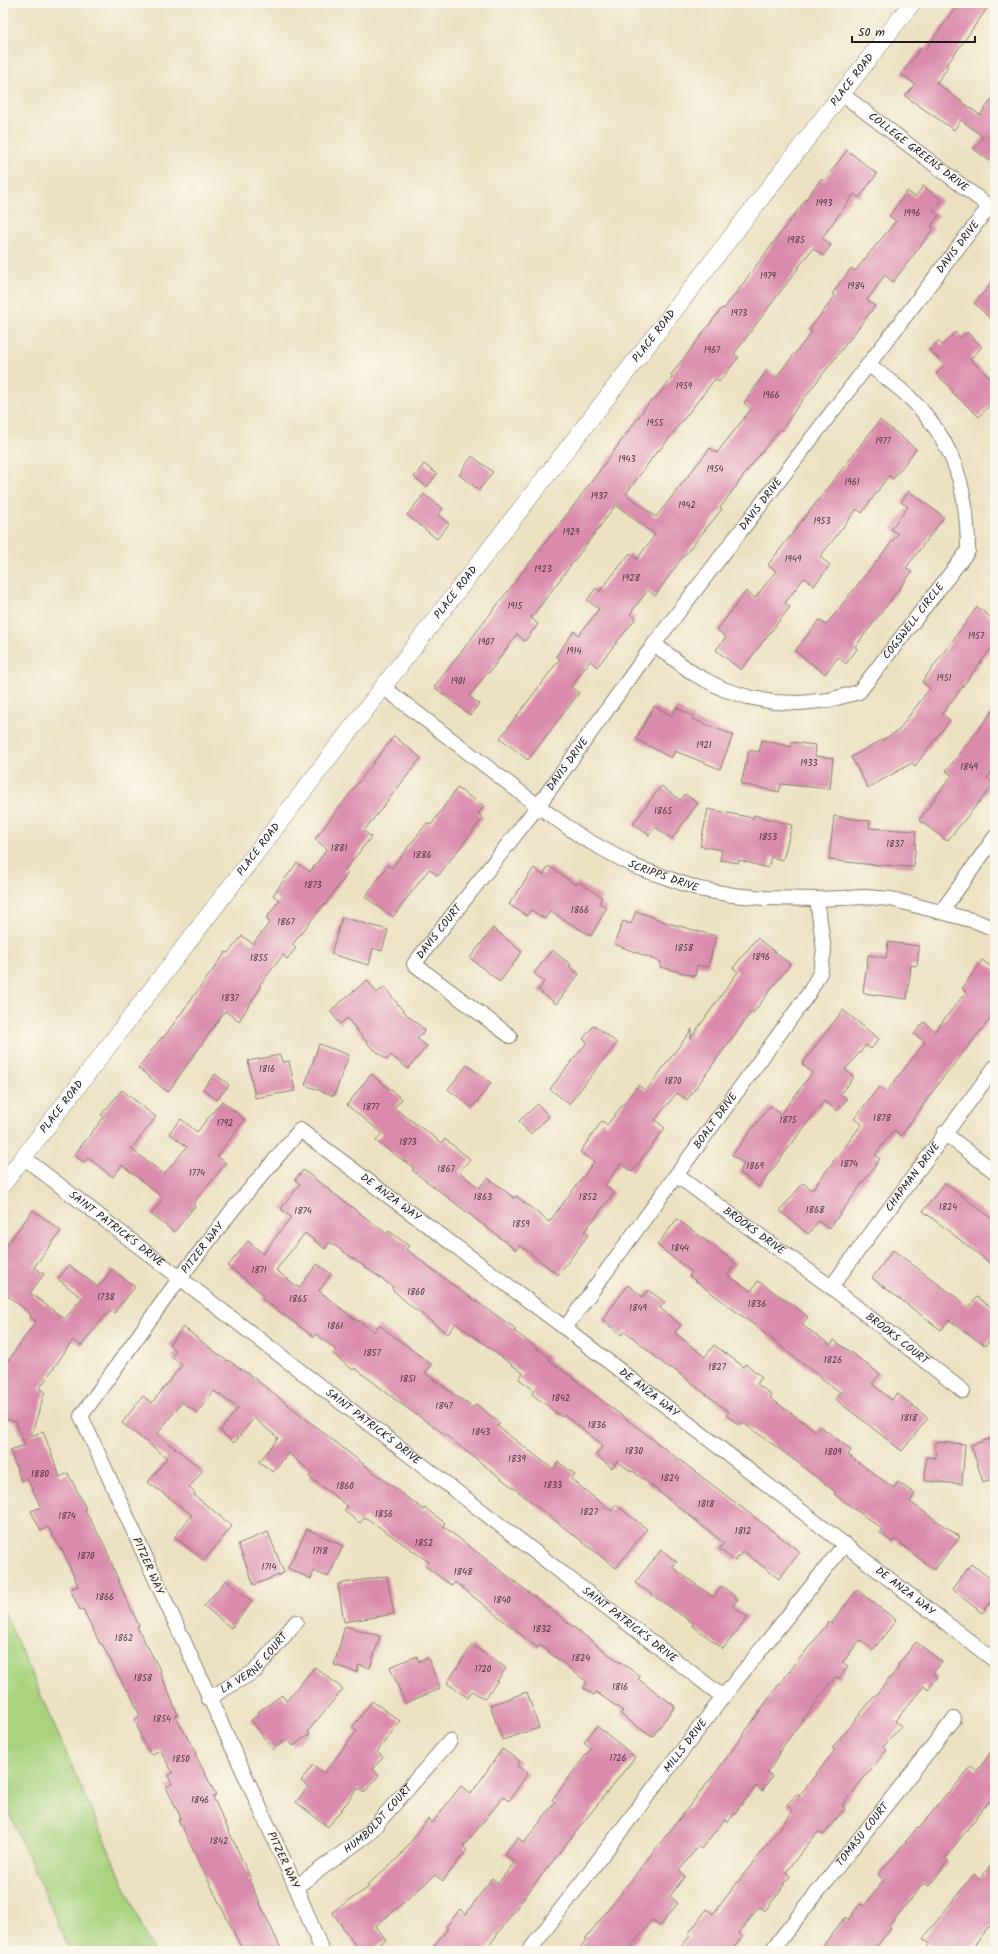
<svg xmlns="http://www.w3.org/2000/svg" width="998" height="1954" viewBox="0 0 998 1954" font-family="Kalam,sans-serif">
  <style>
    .green { fill: #a9d37f; stroke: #62784e }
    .building { fill: #da8aab }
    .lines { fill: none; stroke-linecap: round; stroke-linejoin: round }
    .minor-casing { stroke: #847f6f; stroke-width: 16 }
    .tertiary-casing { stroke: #847f6f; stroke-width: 18 }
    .minor { stroke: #fff; stroke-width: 14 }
    .tertiary { stroke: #fff; stroke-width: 17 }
    .labels { text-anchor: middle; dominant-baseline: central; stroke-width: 4; stroke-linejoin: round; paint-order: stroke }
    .number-label { font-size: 9px; fill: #4c3840 }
    .street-label { font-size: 11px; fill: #1c1c1c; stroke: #fbf7ec }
  </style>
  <rect width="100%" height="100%" fill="#fbf7ec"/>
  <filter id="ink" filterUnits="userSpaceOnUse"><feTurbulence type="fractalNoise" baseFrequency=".025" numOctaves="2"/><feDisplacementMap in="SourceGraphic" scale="8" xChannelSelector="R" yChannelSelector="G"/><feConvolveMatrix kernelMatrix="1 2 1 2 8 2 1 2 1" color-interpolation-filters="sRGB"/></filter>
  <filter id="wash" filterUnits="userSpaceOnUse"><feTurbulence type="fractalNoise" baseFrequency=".012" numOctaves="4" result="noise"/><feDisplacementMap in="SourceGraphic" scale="16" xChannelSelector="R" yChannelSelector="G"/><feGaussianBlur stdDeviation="0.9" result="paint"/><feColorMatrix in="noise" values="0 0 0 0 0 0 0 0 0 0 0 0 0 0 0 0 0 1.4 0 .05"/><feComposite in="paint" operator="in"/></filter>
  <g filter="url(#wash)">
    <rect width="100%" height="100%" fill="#ece2c2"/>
    <path class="green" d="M3,1609L153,1951H70L3,1799Z"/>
    <g id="blocks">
      <path class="building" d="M959,3H991L946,66L948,68L936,83L980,115L995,95V165L974,149L983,137L961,120L954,130L905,96L915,84L901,74L922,47L925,50Z
        M847,150L877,174L859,198L854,194L822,238L831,245L823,256L813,248L734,354L739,357L719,382L715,379L659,451L658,450L626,494L656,517L710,448L717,453L751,409L744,403L767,370L776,377L812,332L809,330L835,296L832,294L851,268L855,271L896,221L889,216L907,191L915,197L923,186L942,200L933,211L939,215L931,226L934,228L893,282L885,275L867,300L875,306L866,318L795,410L782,430L780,429L747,471L720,508L722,509L679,562L655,596L648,590L630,614L636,618L597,667L590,661L571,687L579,693L528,760L500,738L560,659L556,656L574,631L579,635L599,609L587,600L596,588L600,591L630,553L637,559L655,535L616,505L531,618L538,624L525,641L517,634L489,673L488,672L469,696L479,704L470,715L434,687L575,504L651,400L653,401L673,377L671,375L722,308L724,309L821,179L824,181Z
        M995,280V323L974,303Z
        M955,332L961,338L967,332L982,347L970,359L995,382V399L979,417L952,392L953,390L936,374L945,365L929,350L938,341L942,345Z
        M880,420L916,449L893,479L889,475L862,513L857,509L820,557L830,565L814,586L804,578L785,603L790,607L741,670L716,650L726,637L717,630L746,591L755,598L776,571L768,565Z
        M472,456L493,472L479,490L459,475Z
        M424,464L437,474L427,487L414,477Z
        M909,491L944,517L906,568L912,572L855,647L857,649L846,664L838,657L825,674L795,651L819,620L826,625L898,534L891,529L908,507L901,502Z
        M424,494L443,509L438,515L449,524L437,539L407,515Z
        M977,607L995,620V643L942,714L950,720L915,766L912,763L868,788L851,757L898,731L930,688L922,682Z
        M654,706L672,716L676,707L694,717L692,719L733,735L720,769L675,751L671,758L636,739Z
        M995,708V767L987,778L994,784L947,841L919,820L952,775L946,771Z
        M394,736L421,758L364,831L371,837L345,870L348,873L325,905L324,904L292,945L296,948L287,959L283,955L259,986L261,987L239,1021L225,1011L168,1092L138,1068L162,1037L163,1038L226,952L228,953L242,936L253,944L270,922L266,919L279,900L273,895L297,863L310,872L327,849L315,839Z
        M762,740L791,747V742L816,745L815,756L833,758L830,789L781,784L779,792L741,784L749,750L759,752Z
        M661,786L680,800L685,794L698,803L672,839L655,827L649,835L633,824Z
        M457,788L484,806L478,814L483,818L438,876L429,869L393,917L365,897L388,865L392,868L427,823L431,825Z
        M708,809L753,818L754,815L792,825L783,860L771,857L768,868L739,860L738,863L720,860L722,850L700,846Z
        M834,816L870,821L869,828L916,831L914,867L865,864L829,860Z
        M549,866L576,885L578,882L602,897L599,903L607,907L591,936L550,911L545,919L531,910L527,916L509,904L534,868L543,875Z
        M636,911L668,923L716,936L708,967L697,965L695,976L660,967L661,962L614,944L623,921L631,924Z
        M342,917L388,930L382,951L373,948L369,965L331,954Z
        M493,928L522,952L500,982L470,958Z
        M757,938L790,964L753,1013L751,1012L687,1100L677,1093L655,1120L665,1128L632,1172L621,1163L605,1185L614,1193L584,1232L588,1235L558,1275L520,1245L516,1250L412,1170L414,1168L376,1141L382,1133L347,1105L371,1074L402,1099L394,1108L442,1143L445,1139L470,1159L459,1172L479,1188L488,1178L514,1198L516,1196L549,1222L594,1162L580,1152L602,1121L607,1125L638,1085L646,1091L692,1029L690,1039L738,972L733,968Z
        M888,942L919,946L917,966L911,965L907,999L863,993L868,955L886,958Z
        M552,950L571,965L569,966L579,974L556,1004L538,990L544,982L534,973Z
        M982,960L995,969V1013L941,1080L901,1136L894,1130L875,1155L880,1159L829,1229L819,1221L808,1234L780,1211L803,1183L812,1190L862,1124L854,1119L879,1087L886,1092L925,1042L914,1034L924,1022L935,1031L966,992L962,989Z
        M367,980L377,993L384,987L405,1013L425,1030L417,1039L427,1046L408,1069L391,1055L387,1060L370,1046L347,1018L340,1024L330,1011Z
        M843,1010L879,1039L871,1049L866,1045L845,1070L854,1077L840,1094L847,1099L837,1111L824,1101L759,1187L739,1172L744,1164L732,1155L770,1106L781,1114L803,1085L812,1073L802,1064Z
        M594,1025L617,1043L569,1104L550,1089L587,1042L583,1039Z
        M319,1044L349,1055L334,1096L305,1085Z
        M280,1055L282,1062L289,1061L295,1091L255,1098L248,1061Z
        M467,1065L491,1083L472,1108L448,1089Z
        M215,1074L229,1085L217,1100L203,1089Z
        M122,1090L156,1117L131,1149L164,1174L187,1147L169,1133L181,1119L197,1132L222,1101L245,1120L217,1156L226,1163L193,1204L195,1206L174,1232L151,1214L163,1198L122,1165L113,1177L88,1158L84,1163L74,1155L104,1117L101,1115Z
        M538,1104L549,1117L530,1134L519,1121Z
        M303,1170L387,1234L389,1231L409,1246L406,1249L450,1283L516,1329L514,1331L550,1358L549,1360L800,1552L779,1579L743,1551L735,1561L719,1549L724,1543L633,1471L632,1472L617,1461L612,1468L596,1455L603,1445L564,1415L562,1417L532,1394L534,1390L519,1379L523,1373L456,1323L448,1334L412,1307L392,1289L393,1287L330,1242L325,1249L305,1233L276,1270L299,1288L317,1264L331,1274L319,1291L358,1322L359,1321L374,1332L379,1325L432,1365L425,1373L473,1408L476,1404L500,1423L497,1426L553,1469L558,1462L575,1474L571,1479L611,1511L616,1505L647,1529L616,1568L443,1433L401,1404L355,1368L353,1370L333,1354L336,1350L316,1334L314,1337L262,1299L264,1295L228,1266L248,1241L263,1254L291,1217L281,1209L300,1184L295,1180Z
        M945,1183L995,1221V1267L923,1211Z
        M33,1210L61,1231L34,1267L44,1274L30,1293L65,1319L82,1298L58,1279L69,1265L98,1287L112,1269L135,1287L114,1313L110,1310L81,1346L73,1340L39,1389L45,1391L31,1436L43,1431L60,1477L68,1473L86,1509H84L104,1544L123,1592L139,1626L137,1627L161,1672H160L178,1715L175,1716L196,1752L195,1754L216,1795L213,1797L251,1879L249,1880L282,1951H243L178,1819L181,1818L166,1787L172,1784L168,1776L173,1773L160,1750L151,1755L142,1740L135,1719L140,1716L128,1689L126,1690L102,1644H100L83,1609L80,1610L70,1589L78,1586L62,1549L61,1550L48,1527L41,1531L31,1511L41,1507L27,1479L21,1481L10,1450L25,1445L16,1422L3,1418V1368L36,1321L30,1317L31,1314L3,1292V1250Z
        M677,1219L736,1263L727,1275L751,1291L758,1281L793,1305L808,1317L802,1325L831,1345L834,1340L880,1374L872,1384L892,1400L897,1393L928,1418L902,1451L835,1399L840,1392L804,1365L758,1328L689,1276L692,1272L657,1245Z
        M893,1250L969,1307L977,1297L995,1310V1333L985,1346L949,1320L941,1330L872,1278Z
        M628,1285L643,1297L648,1290L665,1302L660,1308L681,1325L675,1333L705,1357L714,1345L744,1367L746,1364L762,1377L757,1384L772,1395L770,1398L816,1431L820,1426L851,1450L848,1455L894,1488L898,1482L915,1494L910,1502L960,1537L934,1570L895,1539L892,1542L879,1532L882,1529L834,1494L836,1492L789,1456L742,1422L739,1425L726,1415L729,1412L671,1367L670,1369L625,1331L622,1335L602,1320Z
        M183,1327L227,1361L228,1360L254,1378L376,1474L424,1510L425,1508L445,1523L443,1526L607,1653L640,1676L638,1679L675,1706L652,1737L620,1714L623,1711L596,1692L594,1695L583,1688L587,1682L540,1645L538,1648L455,1582L452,1586L425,1566L429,1562L365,1517L360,1523L344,1511L348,1506L309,1477L312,1473L288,1453L273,1472L259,1462L278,1438L254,1418L234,1443L220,1431L238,1408L214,1391L197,1413L182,1402L157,1434L203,1470L189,1488L195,1493L194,1495L232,1526L204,1561L175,1537L192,1515L148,1482L167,1458L122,1423L143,1396L152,1403L182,1365L171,1357L176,1351L169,1345Z
        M995,1437V1478L983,1482L971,1445Z
        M936,1442L965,1444L962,1484L925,1481L926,1457L935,1458Z
        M307,1529L343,1546L328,1577L314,1571L311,1579L288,1568Z
        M268,1532L284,1573L254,1585L238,1544Z
        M661,1550L677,1562L672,1567L713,1597L722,1586L738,1599L733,1606L748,1617L723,1649L692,1625L693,1623L635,1583Z
        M971,1564L995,1582V1597L982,1613L952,1589Z
        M387,1576L394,1614L344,1622L338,1584Z
        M226,1580L252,1601L231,1628L204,1606Z
        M857,1590L896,1620L873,1650L860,1640L842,1663L848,1667L838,1679L836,1676L778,1753L780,1754L767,1772L772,1776L762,1791L756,1786L728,1822L725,1819L701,1849L698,1846L679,1871L685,1876L670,1896L678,1903L660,1926L652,1920L628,1951H578L587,1940L585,1939L720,1767L777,1687L829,1622L831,1624Z
        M345,1626L380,1636L370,1668L359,1665L357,1672L334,1665Z
        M916,1642L942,1662L933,1673L938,1677L928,1690L924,1686L895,1721L901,1726L883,1747L887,1750L842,1805L845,1808L823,1835L818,1832L804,1849L786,1872L790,1876L774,1899L765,1911L759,1907L739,1933L743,1937L731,1951H678L690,1936L688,1934L707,1909L713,1914L793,1811L787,1805L796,1794L799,1796L835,1750L832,1748L899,1667L897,1666Z
        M472,1645L506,1668L485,1699L472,1691L468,1698L447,1683Z
        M417,1656L419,1662L428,1658L440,1689L405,1703L390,1667Z
        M315,1667L343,1689L308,1731L310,1734L293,1746L287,1739L273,1750L251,1720L259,1714L258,1712L282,1695L286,1701Z
        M527,1692L539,1728L502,1740L490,1705Z
        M372,1701L400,1721L377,1752L383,1757L373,1769L379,1775L364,1793L358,1788L328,1827L296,1802L308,1787L301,1781L313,1765L324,1773L357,1731L352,1728Z
        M597,1726L635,1757L526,1895L485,1951H430L448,1928L446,1927L460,1909L466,1914L492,1878L498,1883L515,1862L504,1854L518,1838L524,1843L555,1802L552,1800L591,1748L584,1742Z
        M995,1747V1806L989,1801L945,1858L948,1861L929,1886L924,1883L889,1926L891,1928L873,1951H819L845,1917L848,1920L860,1904L864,1906L884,1880L878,1875L917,1828L919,1829L947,1793L949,1794L971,1766L977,1771Z
        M502,1749L520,1761L517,1766L528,1773L509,1801L503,1797L463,1847L467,1850L443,1881L435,1875L376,1926L386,1940L369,1951H359L332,1912L369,1887L367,1885L399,1857L428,1819L432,1823L461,1786L471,1794Z
        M995,1860V1920L969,1951H924L930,1944L923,1939L953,1900L974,1874L980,1879Z"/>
    </g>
  </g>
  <g filter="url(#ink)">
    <use href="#blocks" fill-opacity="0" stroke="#847f6f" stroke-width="1"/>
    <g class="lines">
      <defs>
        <g id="minor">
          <path id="s1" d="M842,94L995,211"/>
          <path id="s2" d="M654,644L694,674L723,689L748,697L773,702L800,703L829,700L859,692L968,551C968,491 955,443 912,400C899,387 883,376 869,365"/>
          <path id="s3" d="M383,687L538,806L583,838L636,867L699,889L733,895L764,898L817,899L866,897L891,899L975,921L995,929"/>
          <path d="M941,912L995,837"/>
          <path id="s4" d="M510,1036L414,964L538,806L654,644L989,207"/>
          <path d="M944,1133L995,1172"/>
          <path id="s5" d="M23,1157L723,1697"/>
          <path id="s6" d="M676,1175L831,1287L963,1391"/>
          <path id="s7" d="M831,1287L995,1067"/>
          <path id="s8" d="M565,1328L809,993L820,973L824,951L817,899"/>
          <path id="s9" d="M208,1699L255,1671L296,1622"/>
          <path id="s10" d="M296,1887L367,1835L450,1741"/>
          <path id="s11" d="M322,1951L296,1887L81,1416L179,1279L234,1208L300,1130L565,1328L995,1661"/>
          <path id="s12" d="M529,1951L723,1697L845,1544"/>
          <path id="s13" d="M771,1951L954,1719"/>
        </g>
        <g id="tertiary">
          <path id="s14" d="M3,1184L383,687L912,3"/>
        </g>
      </defs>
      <use href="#minor" class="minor-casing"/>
      <use href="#tertiary" class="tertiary-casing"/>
      <use href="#minor" class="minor"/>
      <use href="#tertiary" class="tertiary"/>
    </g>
  </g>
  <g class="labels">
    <g class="number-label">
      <text x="824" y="203">1993</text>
      <text x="912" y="213">1996</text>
      <text x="796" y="240">1985</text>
      <text x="768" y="276">1979</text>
      <text x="856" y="286">1984</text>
      <text x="739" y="313">1973</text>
      <text x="712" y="350">1967</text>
      <text x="684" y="386">1959</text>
      <text x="771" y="395">1966</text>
      <text x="655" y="423">1955</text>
      <text x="883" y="441">1977</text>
      <text x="627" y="459">1943</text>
      <text x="715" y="469">1954</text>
      <text x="852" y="482">1961</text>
      <text x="599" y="496">1937</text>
      <text x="687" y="505">1942</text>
      <text x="822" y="521">1953</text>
      <text x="571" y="532">1929</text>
      <text x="793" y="559">1949</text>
      <text x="543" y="569">1923</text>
      <text x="631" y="578">1928</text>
      <text x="515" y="606">1915</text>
      <text x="976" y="636">1957</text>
      <text x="486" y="642">1907</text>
      <text x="574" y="651">1914</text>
      <text x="944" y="678">1951</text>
      <text x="458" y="681">1901</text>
      <text x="704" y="745">1921</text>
      <text x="809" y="763">1933</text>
      <text x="969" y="767">1849</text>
      <text x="663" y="811">1865</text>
      <text x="768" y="837">1853</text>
      <text x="895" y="844">1837</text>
      <text x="339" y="848">1881</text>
      <text x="422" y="855">1886</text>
      <text x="313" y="885">1873</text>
      <text x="580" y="910">1866</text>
      <text x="286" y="922">1867</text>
      <text x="684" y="948">1858</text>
      <text x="761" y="957">1896</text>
      <text x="259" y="958">1855</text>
      <text x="230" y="998">1837</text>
      <text x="267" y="1069">1816</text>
      <text x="673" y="1081">1870</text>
      <text x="371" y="1107">1877</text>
      <text x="882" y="1118">1878</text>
      <text x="788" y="1120">1875</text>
      <text x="225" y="1123">1792</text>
      <text x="408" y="1142">1873</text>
      <text x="849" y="1164">1874</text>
      <text x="755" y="1166">1869</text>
      <text x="446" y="1169">1867</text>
      <text x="197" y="1173">1774</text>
      <text x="483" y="1197">1863</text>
      <text x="588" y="1197">1852</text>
      <text x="948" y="1207">1824</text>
      <text x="815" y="1210">1868</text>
      <text x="303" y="1211">1874</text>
      <text x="521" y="1224">1859</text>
      <text x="680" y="1248">1844</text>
      <text x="259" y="1270">1871</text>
      <text x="416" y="1292">1860</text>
      <text x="106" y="1297">1738</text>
      <text x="298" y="1299">1865</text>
      <text x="757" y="1304">1836</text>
      <text x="638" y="1308">1849</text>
      <text x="335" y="1326">1861</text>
      <text x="372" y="1353">1857</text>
      <text x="833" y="1360">1826</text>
      <text x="717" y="1367">1827</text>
      <text x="408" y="1379">1851</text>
      <text x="561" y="1398">1842</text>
      <text x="444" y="1406">1847</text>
      <text x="909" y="1418">1818</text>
      <text x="597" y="1425">1836</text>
      <text x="481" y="1432">1843</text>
      <text x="634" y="1451">1830</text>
      <text x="833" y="1452">1809</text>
      <text x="517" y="1459">1839</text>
      <text x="40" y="1474">1880</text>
      <text x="670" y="1478">1824</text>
      <text x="553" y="1485">1833</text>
      <text x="345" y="1486">1860</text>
      <text x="706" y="1504">1818</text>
      <text x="589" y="1512">1827</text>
      <text x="384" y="1514">1856</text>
      <text x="67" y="1516">1874</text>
      <text x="743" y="1531">1812</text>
      <text x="424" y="1543">1852</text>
      <text x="320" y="1551">1718</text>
      <text x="86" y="1556">1870</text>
      <text x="269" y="1567">1714</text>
      <text x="463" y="1572">1848</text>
      <text x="105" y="1597">1866</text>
      <text x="502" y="1600">1840</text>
      <text x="542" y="1629">1832</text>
      <text x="124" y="1638">1862</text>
      <text x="581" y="1658">1824</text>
      <text x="483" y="1669">1720</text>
      <text x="143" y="1678">1858</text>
      <text x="620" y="1687">1816</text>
      <text x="162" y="1719">1854</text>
      <text x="618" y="1758">1726</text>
      <text x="181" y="1759">1850</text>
      <text x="200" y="1800">1846</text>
      <text x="219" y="1841">1842</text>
    </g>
    <g class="street-label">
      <text stroke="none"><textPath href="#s14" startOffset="1393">PLACE ROAD</textPath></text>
      <text stroke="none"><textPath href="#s1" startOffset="96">COLLEGE GREENS DRIVE</textPath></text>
      <text stroke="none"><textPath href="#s4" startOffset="1020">DAVIS DRIVE</textPath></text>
      <text stroke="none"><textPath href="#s14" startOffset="1069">PLACE ROAD</textPath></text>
      <text stroke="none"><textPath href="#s4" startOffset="696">DAVIS DRIVE</textPath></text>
      <text stroke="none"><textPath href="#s14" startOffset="745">PLACE ROAD</textPath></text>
      <text stroke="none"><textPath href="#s2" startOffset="311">COGSWELL CIRCLE</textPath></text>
      <text stroke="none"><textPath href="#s4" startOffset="372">DAVIS DRIVE</textPath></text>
      <text stroke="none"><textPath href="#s14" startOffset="421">PLACE ROAD</textPath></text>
      <text stroke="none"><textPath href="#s3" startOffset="340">SCRIPPS DRIVE</textPath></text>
      <text stroke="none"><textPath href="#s4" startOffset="161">DAVIS COURT</textPath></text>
      <text stroke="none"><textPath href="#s14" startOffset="97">PLACE ROAD</textPath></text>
      <text stroke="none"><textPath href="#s8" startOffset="256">BOALT DRIVE</textPath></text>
      <text stroke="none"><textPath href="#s7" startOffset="137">CHAPMAN DRIVE</textPath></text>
      <text stroke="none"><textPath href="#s11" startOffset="1060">DE ANZA WAY</textPath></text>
      <text stroke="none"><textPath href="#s5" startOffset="118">SAINT PATRICK'S DRIVE</textPath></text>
      <text stroke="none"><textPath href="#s6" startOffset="96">BROOKS DRIVE</textPath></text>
      <text stroke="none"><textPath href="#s11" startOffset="794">PITZER WAY</textPath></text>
      <text stroke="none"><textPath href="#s6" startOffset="275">BROOKS COURT</textPath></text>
      <text stroke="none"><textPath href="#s11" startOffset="1384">DE ANZA WAY</textPath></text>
      <text stroke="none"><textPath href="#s5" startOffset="442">SAINT PATRICK'S DRIVE</textPath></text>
      <text transform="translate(148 1566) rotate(66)">PITZER WAY</text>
      <text stroke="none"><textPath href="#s11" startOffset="1708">DE ANZA WAY</textPath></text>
      <text stroke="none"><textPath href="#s5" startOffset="766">SAINT PATRICK'S DRIVE</textPath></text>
      <text stroke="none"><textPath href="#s9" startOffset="59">LA VERNE COURT</textPath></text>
      <text stroke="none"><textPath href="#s12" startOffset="258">MILLS DRIVE</textPath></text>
      <text stroke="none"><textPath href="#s10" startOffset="107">HUMBOLDT COURT</textPath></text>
      <text stroke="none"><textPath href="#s13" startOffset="148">TOMASU COURT</textPath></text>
      <text transform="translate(283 1860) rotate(65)">PITZER WAY</text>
    </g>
  </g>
  <rect width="998" height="1954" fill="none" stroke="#fbf7ec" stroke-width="16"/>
  <path d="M852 36v6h123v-6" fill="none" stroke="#1c1c1c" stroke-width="2"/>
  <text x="858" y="36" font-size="12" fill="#1c1c1c" stroke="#fbf7ec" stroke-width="3" paint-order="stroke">50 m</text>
</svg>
